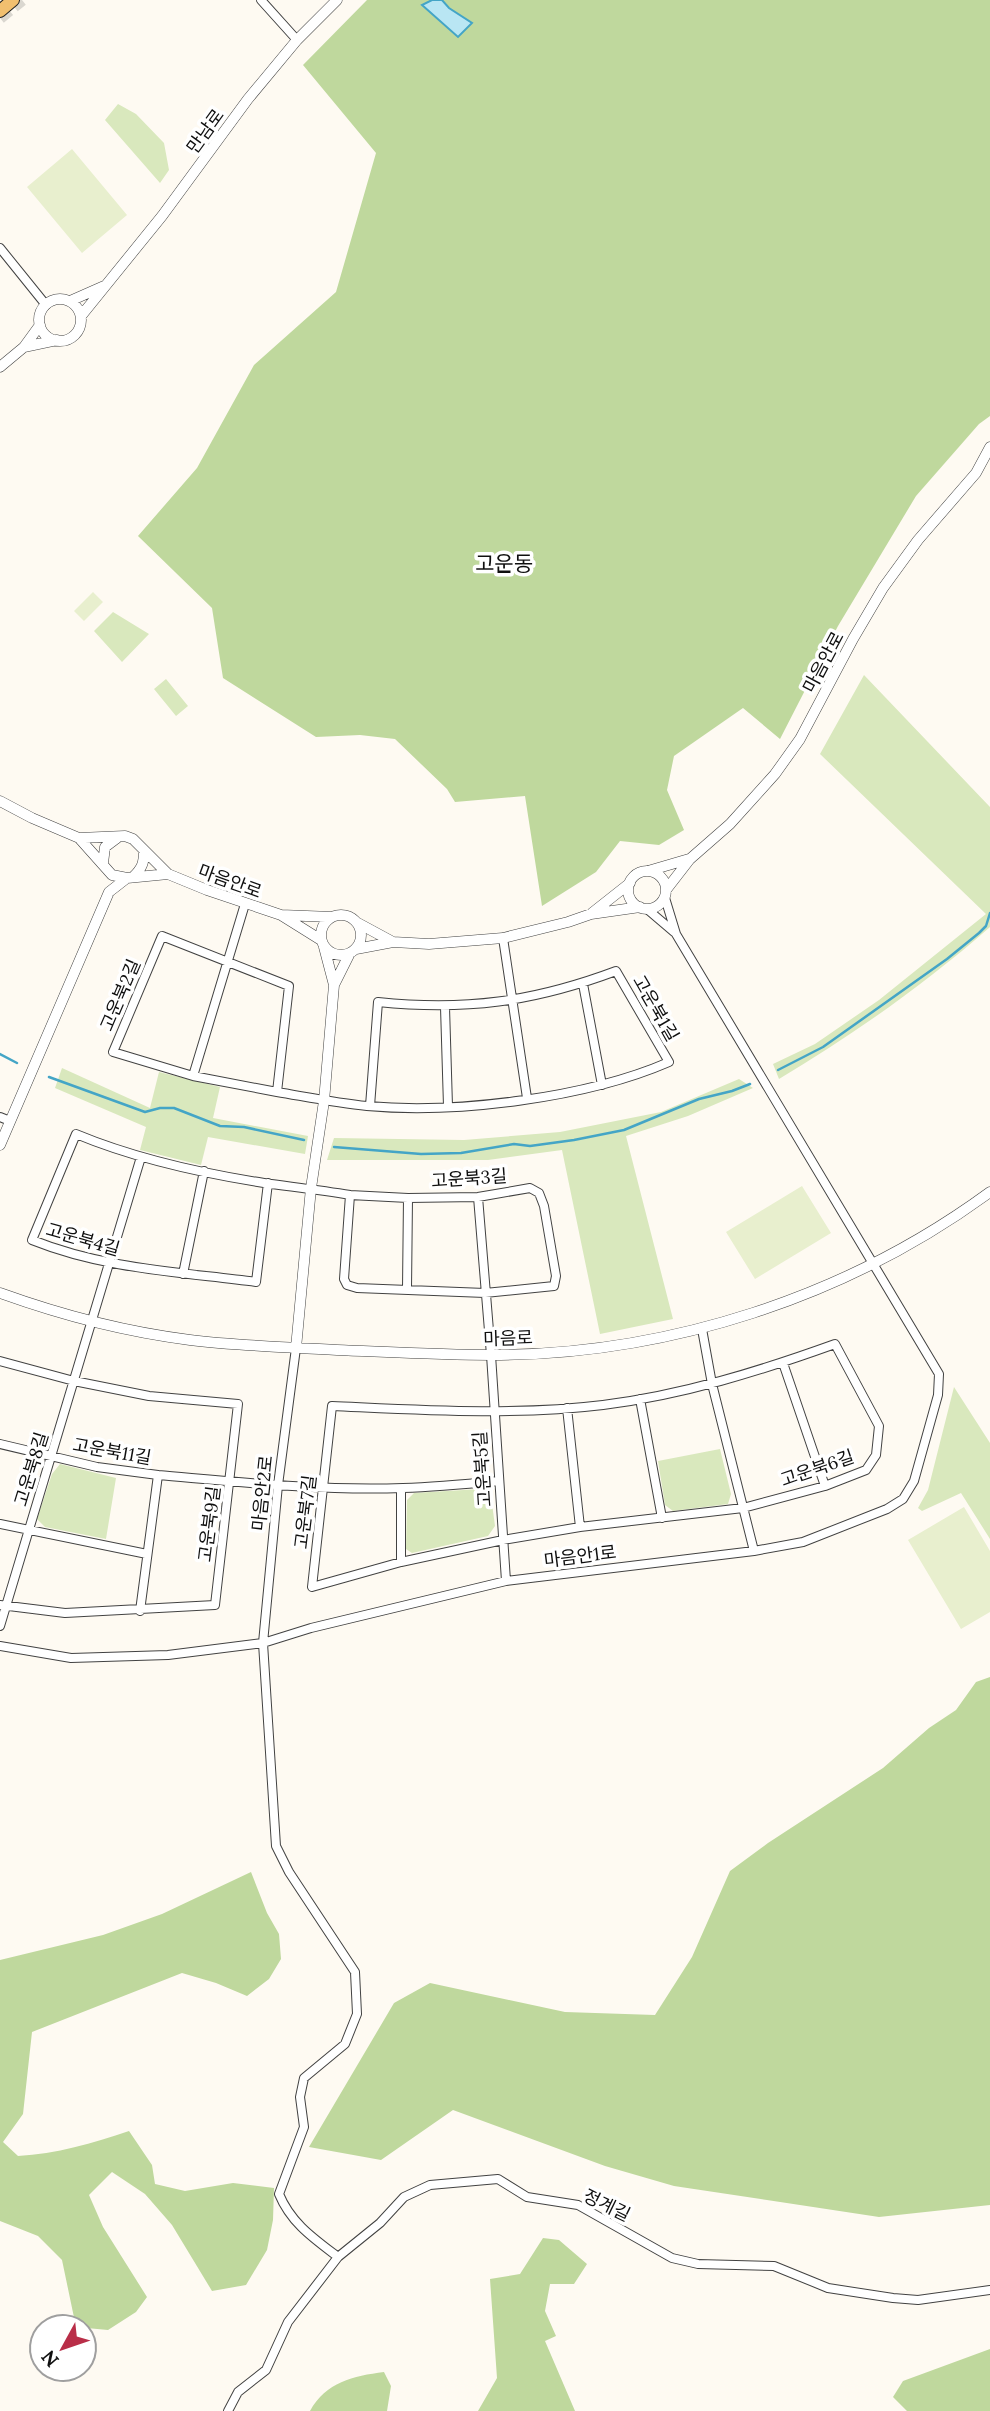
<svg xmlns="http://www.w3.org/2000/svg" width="990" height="2411" viewBox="0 0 990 2411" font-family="Lora,'Noto Sans KR',serif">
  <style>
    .green { fill: #d9e8bd }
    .forest { fill: #bfd89d }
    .pitch { fill: #e8efce }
    .water { fill: #b9e6f3; stroke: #44a5c6; stroke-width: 2 }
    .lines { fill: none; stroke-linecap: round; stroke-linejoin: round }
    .stream { stroke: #44a5c6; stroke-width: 2.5 }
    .trunk-tunnel { stroke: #dad7d0; stroke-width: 12; stroke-dasharray: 12 6; stroke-linecap: butt }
    .minor-casing { stroke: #424242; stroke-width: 10 }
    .tertiary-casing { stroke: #424242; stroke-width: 11 }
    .primary-casing { stroke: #202020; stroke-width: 14 }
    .minor { stroke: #fff; stroke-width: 8 }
    .tertiary { stroke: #fff; stroke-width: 10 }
    .primary { stroke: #f1bf6f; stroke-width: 12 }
    .labels { text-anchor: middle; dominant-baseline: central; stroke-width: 7; stroke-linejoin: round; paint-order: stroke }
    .street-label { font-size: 18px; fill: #0f0f0f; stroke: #fff }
    .quarter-label { font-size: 21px; fill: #0f0f0f; stroke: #fff }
  </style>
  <rect width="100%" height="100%" fill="#fefaf2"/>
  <path class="green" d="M118,104L136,114L164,143L169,170L160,183L105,120Z
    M113,612L149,634L122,662L94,631Z
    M864,675L990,807V927C924,985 854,1034 779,1079L773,1064L815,1044L879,1000L986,914L820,754Z
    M166,679L188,706L176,716L154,689Z
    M62,1068L150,1108L159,1072L220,1087L213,1118L308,1136L305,1154L208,1137L201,1165L140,1150L146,1127L55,1088Z
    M739,1079L753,1088L688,1116L626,1136L673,1319L600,1334L562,1150L488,1160H327L334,1138L464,1140L560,1132L661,1112Z
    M954,1387L990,1443V1539L961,1493L922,1511L918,1508L928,1490Z
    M720,1449L731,1494L728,1504L673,1511L665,1505L658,1461Z
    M60,1464L116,1478L106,1539L45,1527L37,1519L52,1474Z
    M480,1489L491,1496L495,1526L488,1536L412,1553L406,1549L407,1500L414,1493Z"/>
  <path class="forest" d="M367,0H990V416L979,424L916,496L838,626L780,739L743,708L674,756L667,790L684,830L659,845L620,841L596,872L542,906L525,796L455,802L447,789L395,739L360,735L316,737L223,678L212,608L138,536L197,468L254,365L336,292L376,153L303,65Z
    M990,1677V2205L879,2217L674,2186L605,2166L453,2110L381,2160L309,2147L394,2003L430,1983L565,2012L655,2015L692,1957L730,1871L768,1843L883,1768L929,1728L956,1710L976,1682Z
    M251,1872L267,1913L279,1934L281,1959L269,1979L247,1996L216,1983L182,1973L32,2032L23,2114L3,2142L18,2156C56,2154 93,2143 129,2131L152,2165L155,2184L185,2191L233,2183L274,2188L273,2220L267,2250L246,2285L212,2291L172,2225L145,2194L112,2172L89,2195L103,2227L147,2297L136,2312L108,2330L76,2327L62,2260L38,2236L0,2221V1960L103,1935L162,1914Z
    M543,2238L559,2240L587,2264L574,2284H550L545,2311L556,2336L545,2341L575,2411H478L497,2378L490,2279L520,2274Z
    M990,2349V2411H907L893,2397L903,2381Z
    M384,2372L391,2386L387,2411H310C326,2382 353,2376 384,2372Z"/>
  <path class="pitch" d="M72,149L127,215L82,253L27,187Z
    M93,592L103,602L84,621L74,611Z
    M802,1186L831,1233L755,1279L726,1232Z
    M964,1507L990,1551V1612L961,1629L908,1540Z"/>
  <path class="water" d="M432,0H442L449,8L472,23L458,37L422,5Z"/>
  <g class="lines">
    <path class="stream" d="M0,1054L17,1063
      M778,1070L823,1047L947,959L979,933L986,926L990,913
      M49,1077L145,1112L160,1108H174L220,1126L244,1127L304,1140
      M334,1147L421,1154L461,1153L514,1144L530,1146L574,1140L624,1130L699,1099L732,1091L750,1084"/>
    <path class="trunk-tunnel" d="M0,18L22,0"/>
    <defs>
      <path id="minor" d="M261,0L297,40
        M0,248L46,305
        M647,909L674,932
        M162,936L289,986L277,1092L193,1076L113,1052Z
        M503,938L527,1098
        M583,984L602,1085
        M445,1007L448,1106
        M193,1076L245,904
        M277,1092C307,1097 337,1103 367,1106C457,1114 586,1098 669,1062L616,971C533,1002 465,1011 378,1002L370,1106
        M0,1117L10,1121
        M268,1183L256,1282C180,1272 104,1269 32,1240L76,1134C136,1159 200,1173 264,1183C293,1187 321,1190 350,1195
        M530,1188L539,1193L544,1206L556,1276L554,1286L485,1293L357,1288L347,1285L344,1279L350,1195L408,1198L478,1197Z
        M478,1197L491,1355L506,1581
        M183,1274L204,1171
        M407,1289L408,1198
        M702,1329L712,1384L754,1551
        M835,1344L879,1426L876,1455L866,1470L825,1486L743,1508L580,1527L503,1540L401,1562L312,1587L332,1406C422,1410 513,1416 603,1405C683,1395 760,1371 835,1344Z
        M296,1348L278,1485L263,1643L276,1846L289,1872L355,1972L357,2014L345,2044L304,2078L300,2097L304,2127L279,2194C291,2223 313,2238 338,2257
        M0,1361L74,1381L149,1396L238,1404L215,1605L65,1613L0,1605
        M783,1363L825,1486
        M640,1399L662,1518
        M567,1408L580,1527
        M0,1444L97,1467L158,1475L140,1611
        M158,1475C239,1482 321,1491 403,1488C435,1487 467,1484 498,1481
        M401,1489V1562
        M0,1524L147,1554
        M0,1626L141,1157
        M0,1646L71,1658L168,1655L263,1643L311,1628L506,1581L754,1551L803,1542L887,1509L903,1499L914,1481L938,1395L939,1374L676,934L665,898
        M228,2411L238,2392L266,2370L288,2322L338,2257L380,2223L404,2197L430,2185L498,2179L527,2197L578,2205L672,2258L698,2264L774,2266L828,2288L893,2298L918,2300L990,2290"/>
      <path id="tertiary" d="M39 320a21 21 0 1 1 42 0a21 21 0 1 1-42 0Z
        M70,301L104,286
        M81,316L162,216L248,99L297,40L337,0
        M24,347L57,340
        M0,367L24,347L40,325
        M0,801L32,818L79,838L112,875L127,878L168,874
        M79,838L125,836L133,839L168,874L207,890L281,915L332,917
        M103,863L105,847L117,838
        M648,871L689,859
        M628 890a19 19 0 1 1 38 0a19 19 0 1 1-38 0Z
        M134,876C142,868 144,863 144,851
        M666,890L690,859L730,824L775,774L800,739L853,639L883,588L918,540L976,473L990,447
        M592,913L630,883
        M321 935a20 20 0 1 1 40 0a20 20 0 1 1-40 0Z
        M281,915L321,940
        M356,922L393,942
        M356,949L393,942L429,944L503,938L568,922L591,914L640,907
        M334,985L350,953
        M0,1145L109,892L127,878
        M0,1293C61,1315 126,1332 190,1340C238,1346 288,1347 337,1350C388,1352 440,1355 491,1355C668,1355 847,1297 990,1192
        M296,1348L311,1188L324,1101L334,985L324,947"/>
      <path id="primary" d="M0,11L13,0"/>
    </defs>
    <use href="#minor" class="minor-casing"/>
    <use href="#tertiary" class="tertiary-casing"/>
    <use href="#primary" class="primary-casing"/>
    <use href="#minor" class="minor"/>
    <use href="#tertiary" class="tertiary"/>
    <use href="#primary" class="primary"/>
  </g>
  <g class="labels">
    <g class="street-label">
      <text transform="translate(205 131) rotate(-54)">만남로</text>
      <text transform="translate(823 662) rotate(-62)">마음안로</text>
      <text transform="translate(230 881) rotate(20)">마음안로</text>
      <text transform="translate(120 995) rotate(-67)">고운북2길</text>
      <text transform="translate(656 1008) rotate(60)">고운북1길</text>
      <text transform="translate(469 1178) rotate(-4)">고운북3길</text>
      <text transform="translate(83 1239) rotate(16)">고운북4길</text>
      <text transform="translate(508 1338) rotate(-2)">마음로</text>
      <text transform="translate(112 1451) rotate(10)">고운북11길</text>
      <text transform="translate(817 1468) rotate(-19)">고운북6길</text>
      <text transform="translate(31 1469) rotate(-73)">고운북8길</text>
      <text transform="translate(482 1469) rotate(-94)">고운북5길</text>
      <text transform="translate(262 1493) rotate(-84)">마음안2로</text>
      <text transform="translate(305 1512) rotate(-83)">고운북7길</text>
      <text transform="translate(209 1524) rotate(-83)">고운북9길</text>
      <text transform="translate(580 1556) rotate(-7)">마음안1로</text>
      <text transform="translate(607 2205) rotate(26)">정계길</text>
    </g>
    <g class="quarter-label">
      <text x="504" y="563">고운동</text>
    </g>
  </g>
  <g transform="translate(63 2348) rotate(230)"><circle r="33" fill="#ffffff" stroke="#9f9f9f" stroke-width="2"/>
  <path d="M0-5L12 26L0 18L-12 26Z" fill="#b92e48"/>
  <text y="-10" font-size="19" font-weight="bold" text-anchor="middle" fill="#0f0f0f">N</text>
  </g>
</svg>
